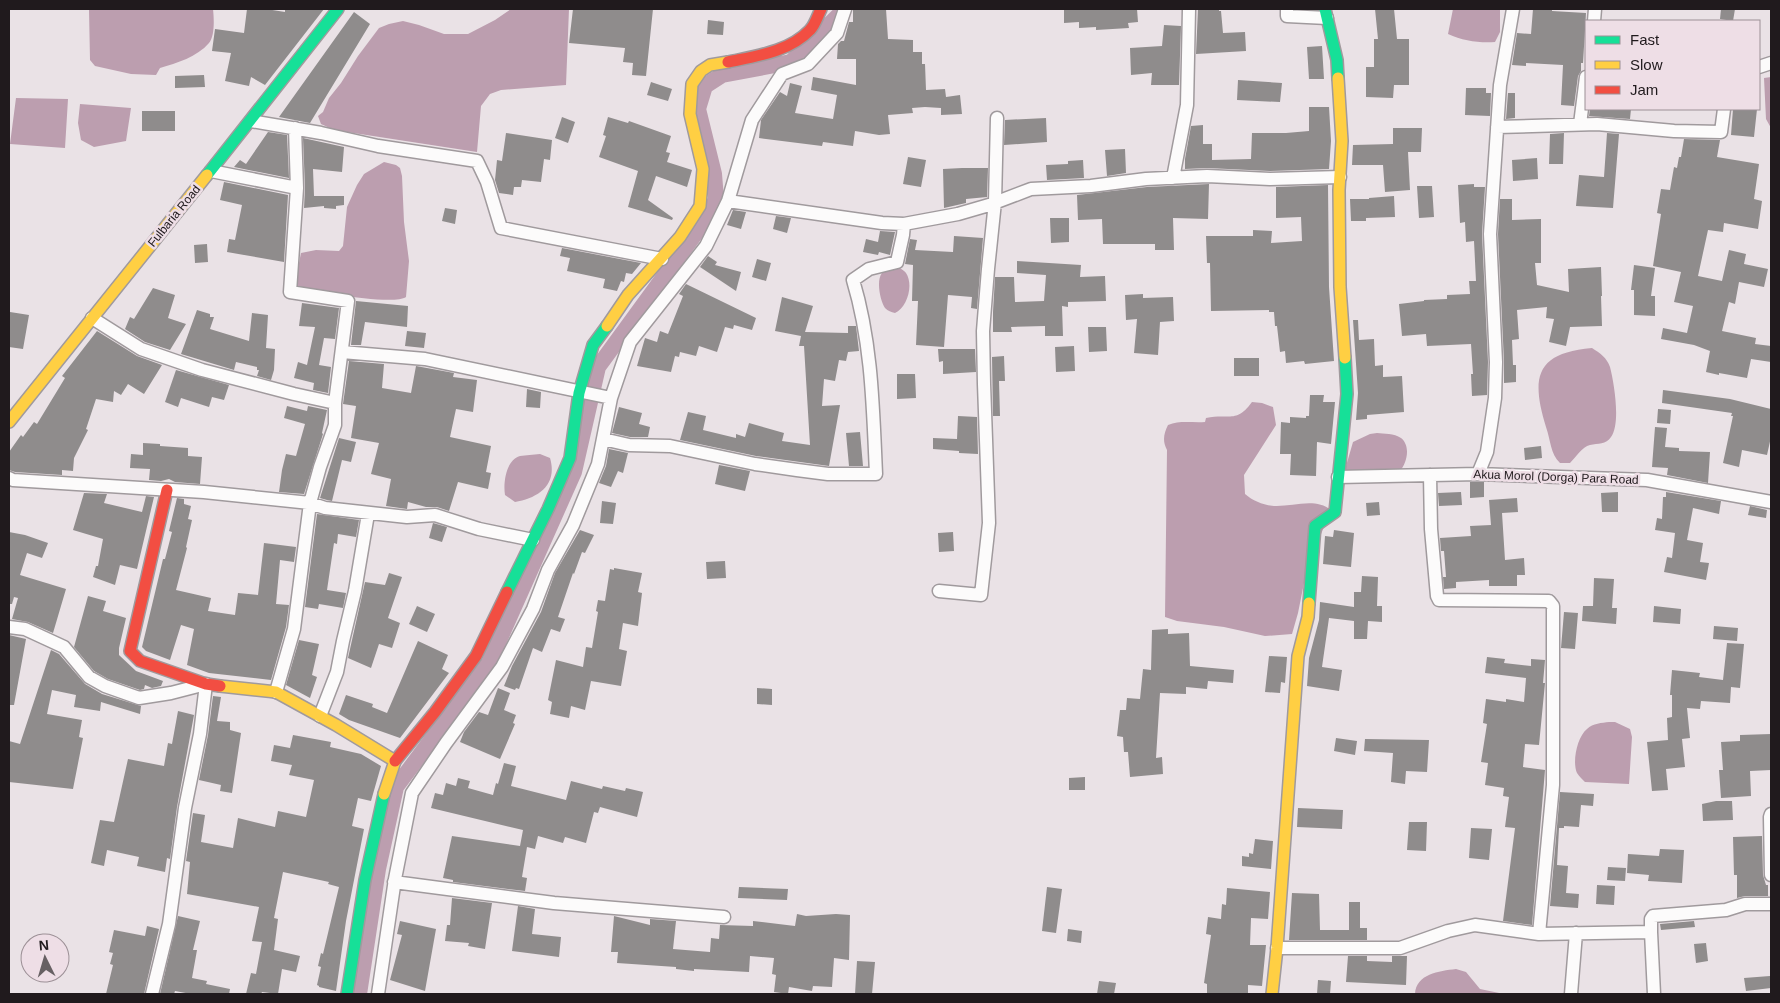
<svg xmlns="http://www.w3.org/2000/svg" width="1780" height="1003" viewBox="0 0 1780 1003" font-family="Arial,sans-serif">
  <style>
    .water { fill: #bc9eaf }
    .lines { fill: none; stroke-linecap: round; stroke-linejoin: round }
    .canal { stroke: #bc9eaf; stroke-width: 16 }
    .building { fill: #8f8c8c }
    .street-casing { stroke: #a09a9d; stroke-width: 15 }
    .fast-casing { stroke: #a09a9d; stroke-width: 14 }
    .slow-casing { stroke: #a09a9d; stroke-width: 14 }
    .jam-casing { stroke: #a09a9d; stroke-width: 14 }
    .street { stroke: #fcfbfb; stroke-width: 12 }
    .fast { stroke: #16e098; stroke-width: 11 }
    .slow { stroke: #ffcf43; stroke-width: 11 }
    .jam { stroke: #f24e42; stroke-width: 11 }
    .labels { text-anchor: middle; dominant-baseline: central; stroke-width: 5; stroke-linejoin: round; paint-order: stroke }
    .street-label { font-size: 12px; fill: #201a1d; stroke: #eedee6 }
  </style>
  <rect width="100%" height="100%" fill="#eae2e6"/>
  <path class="water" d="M89,9H213C214,18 215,36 209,43C197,57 177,63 160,68L156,75L131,74L95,66L90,60Z
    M511,9H569L566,85L501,90L490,94L481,106L477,152L334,130L321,124L318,116L323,112L329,98L341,83L358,56L379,28L389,24L403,21L419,25L444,34H468L495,20Z
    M1453,9H1500V32L1495,42C1479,43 1463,41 1448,34Z
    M1771,77V128L1766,119L1764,78Z
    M16,98L68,99L65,148L10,144Z
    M80,104L131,108L126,141L94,147L81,140L78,123Z
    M384,162L396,165L400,168L402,176L404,222L409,261L406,297C393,306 314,291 294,288L301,253L316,250L339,251L343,246L347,207L357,185L364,174Z
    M900,268C902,270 905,271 906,273C914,285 907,308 895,313C891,312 888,311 885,308C880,301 876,280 882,273C887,268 893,268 900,268Z
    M1592,348C1600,353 1607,358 1610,367C1614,382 1621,424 1611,437C1606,445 1598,443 1590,445C1582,447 1576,457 1570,463H1560C1550,453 1551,441 1546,427C1531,378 1535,353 1592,348Z
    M1252,402L1262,403L1273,407L1276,425L1244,475L1245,494C1253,501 1263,505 1274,506C1292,507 1315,497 1331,510L1307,568L1298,613L1292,634L1265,636L1224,627L1177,621L1165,617L1167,450C1162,441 1164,433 1168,425C1180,420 1192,423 1205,422L1206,418C1229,413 1236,424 1252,402Z
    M1377,433C1384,434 1394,433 1401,438C1411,446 1407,463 1400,471L1344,473L1353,442L1370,434Z
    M540,454L550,458C558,485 538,498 515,502L505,495C503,483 506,460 520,456C526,455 533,455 540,454Z
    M1609,722H1615L1630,729L1632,737L1629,784L1585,782C1583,780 1579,776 1577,773C1572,762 1577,737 1587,729C1593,723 1602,723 1609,722Z
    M1456,969L1466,972L1480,989L1504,994H1415C1416,974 1439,971 1456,969Z"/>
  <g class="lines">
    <path class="canal" d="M359,994L378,869L396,787L489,663L574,472L598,367L709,215L716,199L714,174L698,109L705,86L722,75L791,62L840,14L841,9"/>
  </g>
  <path class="building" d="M247,9H266L285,12V9H324L265,85L251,77L249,86L225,81L231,53L212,51L215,29L244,33Z
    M573,9L613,10L614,9H653L646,76L632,75L633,63L623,62L625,48L569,43Z
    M886,9L888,39L913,40V52H922V64H925L926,90L945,89L946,97L960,95L962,114L941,115V108L925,107L912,108L913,113L888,115L890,134L879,135L855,131L853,146L823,142L822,146L759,138L761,120L780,92L787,96L790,83L802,86L795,113L833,119L837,95L811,90L813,77L856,85V59H837L838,44L841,41H844L849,22H853V10Z
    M1064,9H1137L1138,22L1128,23L1129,28L1096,30V27L1079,28V22L1064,23Z
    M1198,9H1219V11H1221L1223,33L1245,32L1246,51L1196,54Z
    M1375,9H1394L1397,39H1409V85H1394L1393,98L1366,97V67H1374V39H1378Z
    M1533,9H1552V11L1586,13L1583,63H1581V71L1578,76L1574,106L1561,105L1563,65L1526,63V66L1512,65L1517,33L1531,34Z
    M1721,9H1735L1733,21L1720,19Z
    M354,12L370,24L310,123L279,117Z
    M708,20L724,22L723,35L707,34Z
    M1164,25L1181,26L1179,85H1151L1152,73L1131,75L1130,48L1162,46Z
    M1322,46L1324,79H1309L1307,47Z
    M204,75L205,87L175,88V76Z
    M1238,80L1282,83L1280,102L1237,100Z
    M651,82L672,89L668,101L647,95Z
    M1466,88H1486V93H1491L1490,116L1465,115Z
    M1508,93H1515V118L1506,119Z
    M1309,107H1329L1331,141L1329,169L1270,171L1207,168L1185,169V159L1191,126L1203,125V144H1212V160L1251,159L1252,133H1286L1309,131Z
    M1590,109H1631L1630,119L1589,116Z
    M1733,109H1757L1754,137L1731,135Z
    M142,111H175V131H142Z
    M562,117L575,122L568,143L555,138Z
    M608,117L628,123L629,121L671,136L666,152L670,153L667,162L692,170L687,187L656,176L648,200L673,218L672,220L628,207L638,171L599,157L606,136L603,135Z
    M1046,118L1047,142L1004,145L1005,120Z
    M1393,128H1422L1421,152H1408L1410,190L1385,192L1383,165H1352L1353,145L1393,144Z
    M268,132L287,135L289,178L234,167L240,160L246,164Z
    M506,133L552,140L550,160L544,159L541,182L522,180L521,187H514L513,195L499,193L495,180L497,160L502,161Z
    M1564,133L1563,164H1549L1550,134Z
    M1607,133L1619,134L1613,208L1576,206L1579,175L1604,177Z
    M303,138L344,147L342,172L313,169L314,196H344V205L336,206V209L324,208V206L304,208L305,188Z
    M1684,139L1720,140L1717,157L1759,164L1754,199L1762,201L1758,229L1724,223L1723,232L1708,230L1698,276L1722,281L1729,250L1746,254L1744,264L1768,269L1764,287L1739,282L1735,304L1729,302L1722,331L1756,338L1755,344L1771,346V362L1751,359L1747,378L1719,373V375L1706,372L1710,351L1694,345L1661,339L1663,328L1687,333L1693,306L1674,302L1681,272L1653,266L1661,214L1657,213L1661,189L1670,190L1674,167L1677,168L1679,157H1681Z
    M1125,149L1126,173L1107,176L1105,150Z
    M908,157L926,160L921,187L903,184Z
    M1537,158L1538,179L1513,181L1512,160Z
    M1083,160L1084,178L1047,180L1046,165L1068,164V161Z
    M962,168H988L987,197L966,199V203L944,208L943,169Z
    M224,182L288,195L284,262L227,252L229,239L235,240L242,205L220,200Z
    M1209,184L1208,219L1173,218L1174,250H1155V244H1103L1102,219L1078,220L1077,195L1147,187Z
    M1474,184V187H1485L1482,234L1488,362L1487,395L1472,396L1471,374H1473L1471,344L1427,346L1426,334L1402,336L1399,304L1424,301V300L1447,299V295L1470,294L1469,281H1476L1474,241L1466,242L1465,222L1460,223L1458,185Z
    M1328,185L1329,287L1334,361L1305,364L1304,361L1286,363L1285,351L1280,352L1277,326H1275L1274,312H1269V310L1211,311L1210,263H1207L1206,236H1253V230L1272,231L1271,243L1302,241L1301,217L1276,218V187Z
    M1417,186H1432L1434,217L1419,218Z
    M1394,196L1395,217L1366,218V221H1351L1350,199H1369V198Z
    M1500,199H1512V220L1541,219V263H1535L1537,285L1569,292L1568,269L1601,267L1602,296H1601L1602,326L1570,327L1566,346L1549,342L1554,319L1546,318L1547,307L1517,310L1519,339L1512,340L1513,365H1516V382L1504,383V362L1498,234Z
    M445,208L457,210L455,224L442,221Z
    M733,210L746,212L741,229L727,225Z
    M776,216L791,218L787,233L773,229Z
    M1050,218H1069V242L1051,243Z
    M880,231L895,232L890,255L879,252L878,255L863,252L866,239L878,242Z
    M954,236L983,238L977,309L971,308L972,297L948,295L944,347L916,345L918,301H912L913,265L905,264L910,239L917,240L915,250L953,252Z
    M207,244L208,262L195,263L194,245Z
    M562,248L641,263L632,274L626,273L624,282L621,281L617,291L603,288L605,279L567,271L570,258L560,256Z
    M708,256L717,262L715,265L741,272L736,291L700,267Z
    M757,259L771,263L766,281L752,277Z
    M1017,261L1081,265L1080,277L1105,276L1106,301L1068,302V307L1062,306L1063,336H1045V326L1011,327L1012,332H993V312L995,277H1014L1015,302L1044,301L1046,275L1017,273Z
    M1634,265L1655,268L1651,296H1655V316L1634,315V290H1631Z
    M686,284L756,318L752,330L734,325L733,329L725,327L717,352L699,346L696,356L680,352L679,357L675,356L671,372L637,366L645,338L657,342L660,331L668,334L683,296L679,294Z
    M153,288L175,295L168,318L186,324L170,350L145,342L125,329L130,317L134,319Z
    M1143,294V298L1173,297L1174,321L1160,322L1158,355L1134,353L1137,319L1126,320L1125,295Z
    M782,297L813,306L805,332L848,333V326H856L859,351L848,352L846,361L839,360L835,381L824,379L822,406L840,405L829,466L756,456L680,440L688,412L706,416L703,430L736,438V434L745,437L749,423L784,433L782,441L810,445L804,346H799L801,336L775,331Z
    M356,301L408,306L407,327L365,322L361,345H351Z
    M302,303L339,308L335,339L324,338L319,365L331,367L328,393L313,390L314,383L294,378L298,362L307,365L315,327L299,326Z
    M197,310L210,314V317H214L210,329L249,341L252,313L268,315L266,348L275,349L274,370L271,380L257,376L259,370H257V367L236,362L234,370L181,354Z
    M10,312L29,315L23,349L9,347Z
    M1353,320H1358L1359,340L1374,339L1375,366L1383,365V377L1402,376L1404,412L1367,415V419L1356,420L1358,393Z
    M1088,327H1106L1107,351L1089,352Z
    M97,331L137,356L162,365L144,394L128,384L121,395L114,391L113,402L96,399L86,429L88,430L74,458L73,471L62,470V475L15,472L9,470V452L21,435L23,437L34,422L37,424L65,378L62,376Z
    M407,331L426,333L424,348L405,346Z
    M1074,346L1075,371L1056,372L1055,347Z
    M938,349H975L976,372L943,374V361L939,362Z
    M1004,356L1005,381H999L1000,416H993L992,357Z
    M1234,358H1259V376H1234Z
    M349,361L384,364L382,388L411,393L416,366L454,373L453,377L477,380L473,412L456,409L450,437L491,446L486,472L491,473L488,489L458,482L449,511L437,507H426L408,502L407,509L386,506L391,479L371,474L379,443L351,438L356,406L343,404Z
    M176,370L229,385L224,400L212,397L209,407L181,398L178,407L165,402Z
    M897,374H915L916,398L897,399Z
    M527,389L541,392L540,408L526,407Z
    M1663,390L1730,399L1771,409V437L1767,455L1742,450L1739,467L1723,463L1733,416H1731L1732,413L1662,403Z
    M1310,395H1324L1323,402H1335L1331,444L1317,442L1316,476L1290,475L1291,454H1280L1281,422L1290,423V417L1306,418V416H1309Z
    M287,406L307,411L308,406L327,410L322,433L323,434L304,494L279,492L282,470L286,454L296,456L305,424L284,418Z
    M619,407L642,413L639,424L650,427L648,437H630L612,433Z
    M1658,409L1671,410L1670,424L1657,423Z
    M958,416L977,417L978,454L959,453V451L933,449V438L957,439Z
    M1655,427L1667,428L1665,447L1679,448V451L1710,452L1708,483L1667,475L1668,468L1652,467Z
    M860,432L863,466H849L846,433Z
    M339,438L356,442L351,462L342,460L332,501L327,500L320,498Z
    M143,443L160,444V446L188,448V456L202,457L200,484L175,482L169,479L161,481L149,480L150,469L130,468L131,454L143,455Z
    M1541,446L1542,458L1525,460L1524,448Z
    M609,449L628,453L623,473L618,471L611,487L599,483L606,466Z
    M719,465L750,471L745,491L715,484Z
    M1470,482H1484V497L1470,498Z
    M1461,492L1462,505L1439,506L1438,493Z
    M1618,492V512H1602L1601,493Z
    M1666,492L1721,501L1719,514L1693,508L1687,540L1703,543L1700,562L1709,563L1706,580L1664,572L1667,557L1672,558L1675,533L1655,530L1657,518L1662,519L1663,497H1666Z
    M84,493L107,494L104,503L142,512L146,496L154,497L137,569L120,565L115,585L93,577L96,566H98L103,539L73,530Z
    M177,498L184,499V504L191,506L188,519L192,520L186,547L187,548L176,590L211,598L208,611L235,615L238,593L258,595L264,543L296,547L294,562L280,560L276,604L289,605L286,627L271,680L209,673L187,665L194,629L181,625L170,660L146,651L142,647L163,559H165L172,532L169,531Z
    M1517,498L1518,512L1502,513L1505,560L1524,558L1525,575H1517V586H1489V580L1456,582V588L1444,589L1443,577H1446L1444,551H1441L1440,538L1471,536L1470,526L1491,525L1489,500Z
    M602,501L616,503L613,524L600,523Z
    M1379,502L1380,515L1367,516L1366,503Z
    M1750,506L1767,510L1766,518L1748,515Z
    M317,514L359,520L356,537L338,534L337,544L334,543L327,590L346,593L343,608L319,604L318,609L305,607Z
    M433,523L447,527L442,542L429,538Z
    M580,530L594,535L585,553L582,552L574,574L573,573L558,617L565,619L560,632L551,629L542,652L533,648L519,689L516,688L515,690L504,686L512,666L541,612L555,573Z
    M1334,530L1354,533L1351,567L1323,564L1325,536L1333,537Z
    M9,532L25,535L48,543L42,558L27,553L20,575L66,589L53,633L28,622L12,619L18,598L14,597L12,604H9Z
    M953,532L954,551L939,552L938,533Z
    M725,561L726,578L707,579L706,562Z
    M614,568L642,573L638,592L642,593L638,626L623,623L619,649L627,651L621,686L591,681L585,710L571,706L569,718L550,714L552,702L548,700L556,660L583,667L586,647L592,648L598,612L596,611L598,600L605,601L610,569L614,570Z
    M389,573L402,577L388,618L400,623L392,648L379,644L371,668L348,658L365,582L385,585Z
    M1362,576L1378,577L1377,606H1382V622L1368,621L1367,639H1354V621L1329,618L1322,667L1342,670L1339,691L1307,686L1309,658L1319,620L1320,602L1354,607V592H1361Z
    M1594,578L1614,579L1612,608H1617L1616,624L1582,621L1583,606H1593Z
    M88,596L106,601L103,611L126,618L119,648V655L136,671L163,681L161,686L152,688L145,685L144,689L140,690L108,679L94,671L74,647Z
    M417,606L435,614L427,632L409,624Z
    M1654,606L1681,609L1680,624L1653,622Z
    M1564,612L1578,613L1575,649L1561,648Z
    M1714,626L1738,628L1737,641L1713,639Z
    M1168,629V634L1189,633L1190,666L1234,670L1233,683L1208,681L1207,689L1186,687V694L1160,693L1156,758L1162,757L1163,774L1130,777L1128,752H1124L1123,737L1117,736L1120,710H1126L1127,698L1140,699L1143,669L1151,670L1152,630Z
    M9,635L26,639L14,705H9Z
    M299,640L319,644L312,675L317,677L310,698L286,685Z
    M418,641L448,655L442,669L449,673L400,738L349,720L339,714L346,695L373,704L372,707L387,713Z
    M1727,643L1744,644L1740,688L1731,687L1730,703L1701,701L1700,709L1687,708L1690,738L1682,739L1685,767L1666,769L1668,790L1652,791L1647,742L1668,740L1667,718L1672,717V695H1670L1672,670L1700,673L1699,677L1723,680Z
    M51,650L59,654L85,684L102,694L141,706L140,714L101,702L100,711L74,707L76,695L52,690L47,714L82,720L79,737L83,738L73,789L9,782V741L20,744Z
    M1269,656L1287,657L1285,683L1281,682L1280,693L1265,692Z
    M1487,657L1505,659L1504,663L1531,666V659L1545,660L1543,683H1545L1539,745L1525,744L1523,767L1545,770L1532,925L1503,921L1515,828L1505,827L1509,797L1503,796L1504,788L1485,785L1488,763L1481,762L1487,724L1483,723L1486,699L1506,702V699L1524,702L1526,678L1485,673Z
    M498,688L510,693L504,710L516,715L513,723L515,724L500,759L460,742L464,732L479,712L488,715Z
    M757,688L772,689V705L757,704Z
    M213,696L221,697L217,721L230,722V730L241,733L232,793L220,791L221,785L199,780L208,735Z
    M178,711L194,715L177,807L170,859L167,858L165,872L137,866L139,857L107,850L104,866L91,863L100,820L114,822L128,759L164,766L168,743L172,744Z
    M1771,734V770L1750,771L1751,796L1721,798L1719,770H1723L1721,742L1740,741V735Z
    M293,735L331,742L330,747L361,754L381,766L371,801L358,798L352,826L364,829L346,921L336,991L319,987V986L317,985L321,967L318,966L321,953L323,954L339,887L328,884L329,882L283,872L274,918L278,919L274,950L300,956L296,972L282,969L278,994L262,992L261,994H246L251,973L256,974L262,942L252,941L259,907L187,894L190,862L186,861L193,813L205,815L201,842L233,848L238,818L275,827L278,811L306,817L314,780L289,775L292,765L271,761L274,745L290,748Z
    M1336,738L1357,741L1355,755L1334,751Z
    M1365,739L1429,740L1427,772L1406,771L1405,784L1391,782L1393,753L1364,751Z
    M504,763L516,766L511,786L566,800L571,781L602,789L603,786L625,791L626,788L643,792L637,817L600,807L598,813L594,812L586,843L565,837L563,843L538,836L535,849L527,847L522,877L527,878L525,891L453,882V880L443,878L452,836L527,847L520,846L523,830L431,808L435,793L443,795L446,783L456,786L458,778L470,781L468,788L493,795L496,783L498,784Z
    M1085,777V790H1069V778Z
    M1560,792L1594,794L1593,806L1581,805L1579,827L1564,826V828H1559L1557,865L1568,866L1566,893L1579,894L1578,908L1550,906Z
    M1716,801H1732L1733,820L1703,821L1702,804Z
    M1298,808L1343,810L1342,829L1297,827Z
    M1409,822H1427L1426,851L1407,850Z
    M1471,828L1492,829L1489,860L1469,858Z
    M1762,836L1763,875L1766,885H1768V896H1745L1737,898V875H1734L1733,837Z
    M1255,839L1273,841L1271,869L1242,866V856L1249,857V853L1253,854Z
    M1660,849L1684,850L1682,883L1648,881L1649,875L1627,873L1628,854L1659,856Z
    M1608,867L1626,868L1625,881L1607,880Z
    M1597,885L1615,886L1614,905L1596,904Z
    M739,887L788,889L787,900L738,898Z
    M1047,887L1062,889L1056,933L1042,931Z
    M1227,888L1270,892L1268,919L1251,918L1250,945H1266L1262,986L1248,985V994H1207V984L1204,983L1211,935L1206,934L1208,917L1221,919L1222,904L1226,905Z
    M1292,893L1319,894L1320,930H1349V902H1360V928H1367V940H1289Z
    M452,898L492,903L485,949L468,946L469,943L445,941L447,925H450Z
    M518,906L535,909L532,934L561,937L559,957L512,951Z
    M797,914L806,916L836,914L850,915L849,960L834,958L832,987L813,986L812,991L789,987L788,994L774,992L776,975L772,974L774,958L750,956L749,972L694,969V971L676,969V967L617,963L618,952H611L614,916L650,925V919L676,921L673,949L710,952L711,938L719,939L720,925L753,926V921L795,926Z
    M178,916L200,921L193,950H197L192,978L207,981L206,984L230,989L229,994H191L175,991L174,994H160Z
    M400,921L436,929L425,991L390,980L402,935L397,934Z
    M1694,921L1695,927L1661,930L1660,924Z
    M147,926L159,929L144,994H106L113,965L110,964L113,953L109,952L114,930L145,936Z
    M1068,929L1082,931L1081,943L1067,941Z
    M1706,943L1708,961L1696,963L1694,944Z
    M1348,956H1367V961L1392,962V956H1407L1406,985L1346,982Z
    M857,961L875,962L872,994H855Z
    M1770,976L1771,988L1746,991L1744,978Z
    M1318,980L1331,981L1330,994H1317Z
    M1099,981L1116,983L1114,994H1097Z"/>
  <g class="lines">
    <defs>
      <path id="street" d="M845,9L837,33L808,64L782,74L752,120L728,201L882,223L904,224L958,214L989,205L1031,189L1091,186L1146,179L1207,176L1270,179L1340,177
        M1287,9V16L1327,18
        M1594,21L1595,9
        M1759,67L1771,63
        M251,121L321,133L378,146L477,161L487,182L501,228L662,259
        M1580,124L1586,77
        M1497,127L1597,124L1674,131L1721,132L1724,109
        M211,171L297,188L295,128
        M1173,178L1187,105L1189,9
        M92,318L141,349L202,370L294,394L335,403
        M342,352L425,359L611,398
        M603,439L629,445L670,446L755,464L797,470L828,474H876C873,408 872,343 853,280L869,269L897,262L903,235L904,224
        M1478,474L1487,452L1495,398L1496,362L1490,234L1500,85L1513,9
        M1430,475L1431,529L1437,596L1439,600L1549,601L1553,606V785L1539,934
        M1338,477L1478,474L1647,480L1771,502
        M9,478L13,480L204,492L310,503L325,508L407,517L435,515L479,529L533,540
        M939,591L981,595L989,523L984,384L983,331L988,269L995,202L997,118
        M9,627L25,629L64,647L89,677L105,686L139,698L171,693L206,684L200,734L185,808L169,924L152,994
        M276,692L294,629L310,503L320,467L335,425V403L348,301L290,292L297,188
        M320,716L337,672L343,641L355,591L368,514
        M1771,814L1770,817L1771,875
        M394,882L554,903L724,917
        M1651,932L1654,994
        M1277,948H1400L1448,931L1475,925L1539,934L1651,932V919L1653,916L1726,910L1745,904H1771
        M378,994L395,879L412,793L446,743L502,667L533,609L548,570L573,525L598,464L611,398L630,342L706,246L728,201
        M1571,994L1576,933"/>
      <path id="fast" d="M1325,9L1337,60L1338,78
        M207,175L338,9
        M507,592L548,509L570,458L579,393L593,345L607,326
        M1309,603L1315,526L1335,512L1347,394L1345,358
        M347,994L365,880L384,794"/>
      <path id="slow" d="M1338,78L1342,141L1339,190L1340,287L1345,358
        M607,326L628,295L680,237L700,206L703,169L690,114L692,84L701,71L710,65L728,62
        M9,422L207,175
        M220,686L276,692L336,725L395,761L384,794
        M1272,994L1277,948L1298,656L1308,617L1309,603"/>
      <path id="jam" d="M728,62C756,56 789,52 810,30C815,25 818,15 821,9
        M167,490L130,651L140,661L206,684L220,686
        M395,761L435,712L476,656L507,592"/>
    </defs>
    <use href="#street" class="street-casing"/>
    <use href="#fast" class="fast-casing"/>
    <use href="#slow" class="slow-casing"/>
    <use href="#jam" class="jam-casing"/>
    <use href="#street" class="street"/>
    <use href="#fast" class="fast"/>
    <use href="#slow" class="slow"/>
    <use href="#jam" class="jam"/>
  </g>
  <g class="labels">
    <g class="street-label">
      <text transform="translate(174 216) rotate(-51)">Fulbaria Road</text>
      <text transform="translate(1556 477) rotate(2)">Akua Morol (Dorga) Para Road</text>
    </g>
  </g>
  <rect width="1780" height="1003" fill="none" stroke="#201a1d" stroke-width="20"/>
  <rect x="1585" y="20" width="175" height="90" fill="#eedee6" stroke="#9c9096"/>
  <rect x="1595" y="36" width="25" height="8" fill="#16e098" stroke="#9c9096"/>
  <text x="1630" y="45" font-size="15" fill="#201a1d">Fast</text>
  <rect x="1595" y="61" width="25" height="8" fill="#ffcf43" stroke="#9c9096"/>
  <text x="1630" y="70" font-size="15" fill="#201a1d">Slow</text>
  <rect x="1595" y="86" width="25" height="8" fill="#f24e42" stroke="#9c9096"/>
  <text x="1630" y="95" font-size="15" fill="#201a1d">Jam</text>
  <g transform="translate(45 958) rotate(355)"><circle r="24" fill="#eedee6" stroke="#9c9096"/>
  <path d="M0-4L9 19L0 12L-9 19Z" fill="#676063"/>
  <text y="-8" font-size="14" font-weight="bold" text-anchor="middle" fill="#201a1d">N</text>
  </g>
</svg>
